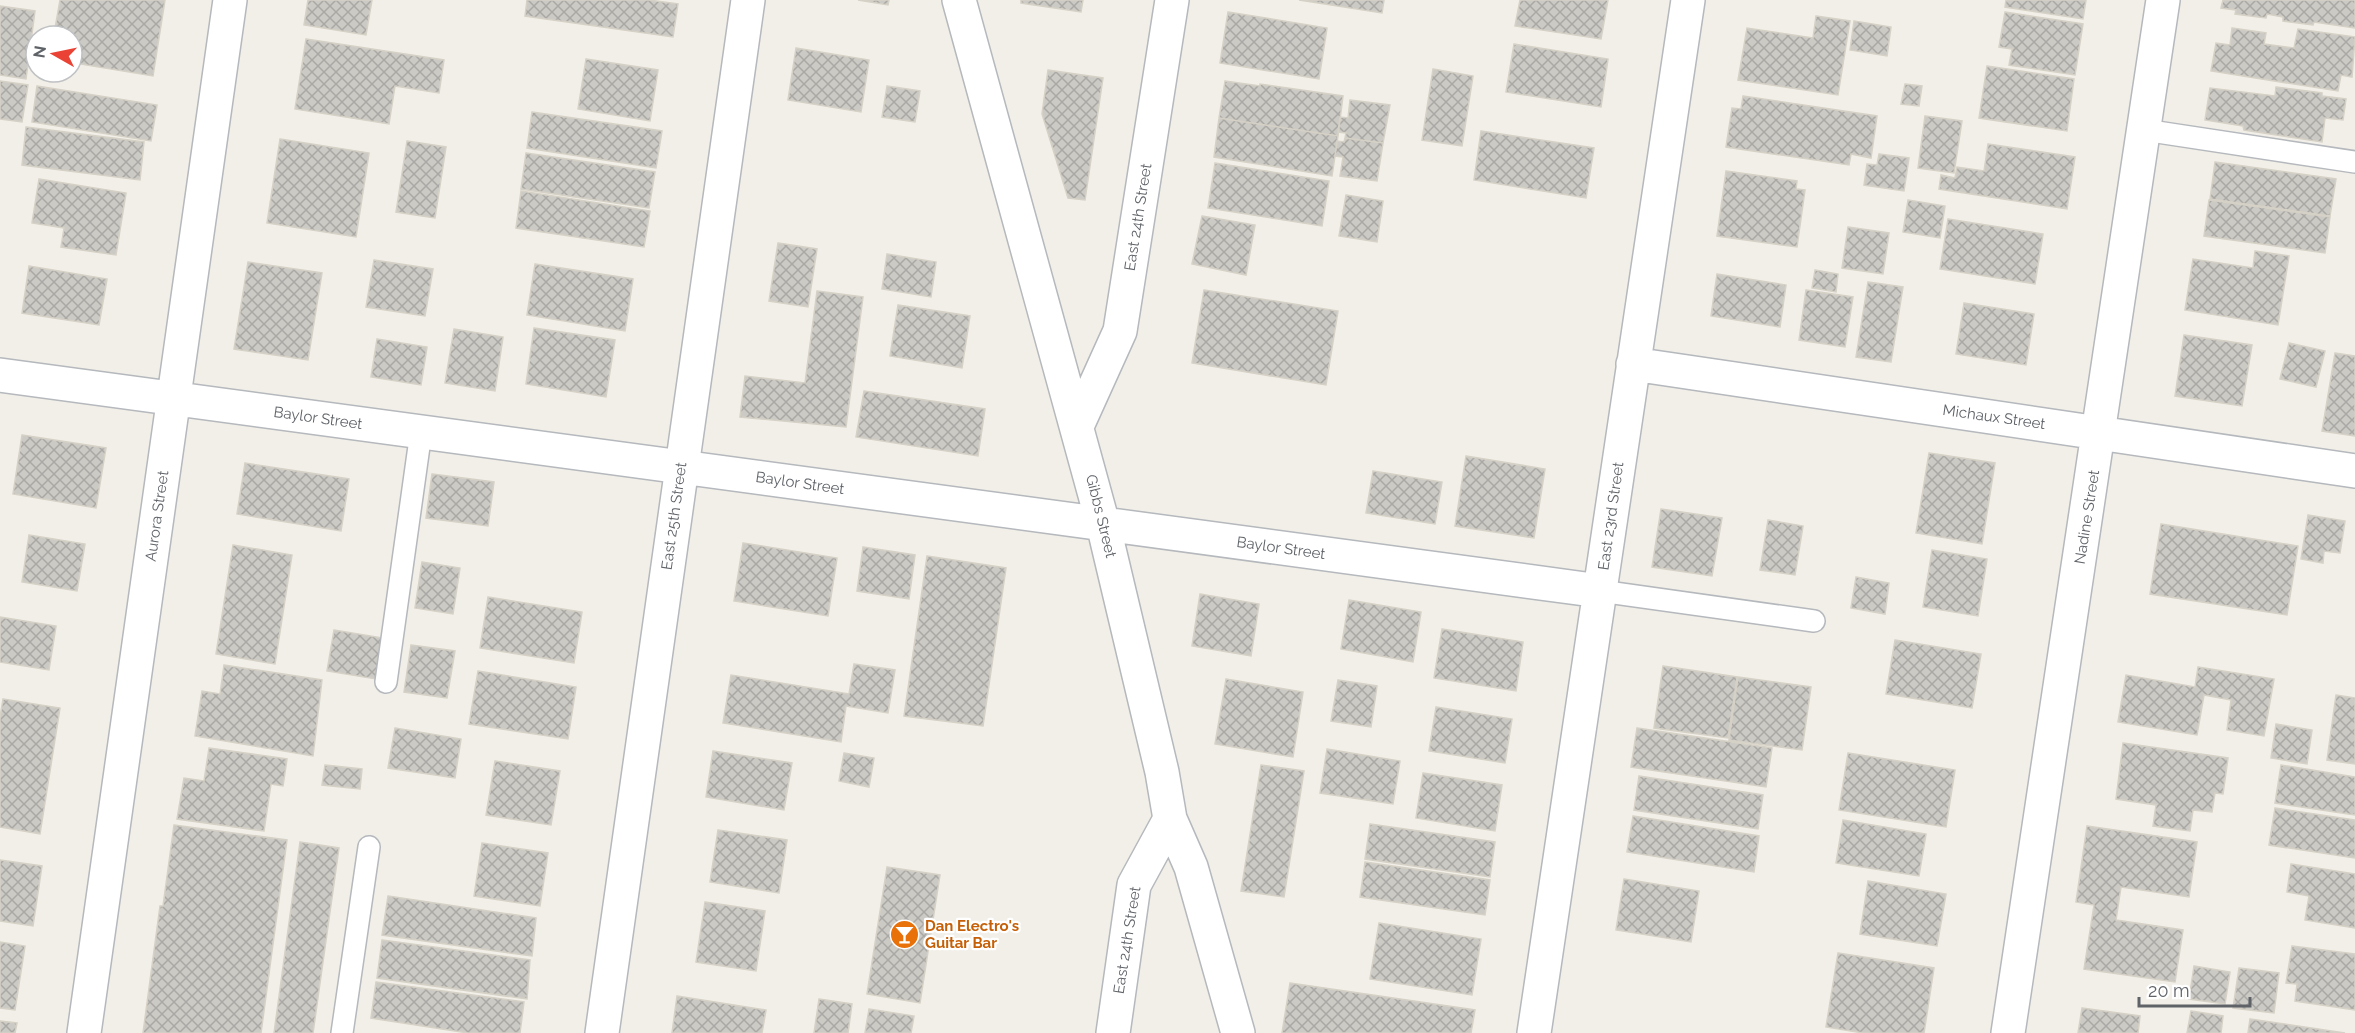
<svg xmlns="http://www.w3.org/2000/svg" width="2355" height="1033" viewBox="0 0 2355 1033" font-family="Raleway,sans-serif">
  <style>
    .building { fill: url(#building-cross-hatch); stroke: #d6d1c6; stroke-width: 1.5 }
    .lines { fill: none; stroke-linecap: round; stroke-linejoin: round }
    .service-casing { stroke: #b5b8bc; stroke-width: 24 }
    .minor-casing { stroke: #b5b8bc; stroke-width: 36 }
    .service { stroke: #fff; stroke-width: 21 }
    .minor { stroke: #fff; stroke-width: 33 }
    .labels { text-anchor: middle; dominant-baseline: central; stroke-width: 4.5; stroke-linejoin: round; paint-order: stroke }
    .street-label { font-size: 15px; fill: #5f6368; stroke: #fff }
    .food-label { font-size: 15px; font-weight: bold; fill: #c56008; stroke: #fff; text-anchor: start }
  </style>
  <defs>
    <pattern id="building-cross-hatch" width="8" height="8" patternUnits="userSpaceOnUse" patternTransform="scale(1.5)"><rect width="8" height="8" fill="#cccac5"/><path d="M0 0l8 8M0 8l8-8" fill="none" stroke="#a9a8a4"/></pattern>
  </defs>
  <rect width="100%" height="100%" fill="#f1efe8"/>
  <path class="building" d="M60,0H165L153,76L74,63L78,38L54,34Z
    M308,0H372L366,35L304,25Z
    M527,0H649L678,4L673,37L525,16Z
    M858,0H889L888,5Z
    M1021,0H1083L1081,12L1021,3Z
    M1299,0H1384L1382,13Z
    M1520,0H1608L1601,39L1515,26Z
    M2006,0H2086L2083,19L2005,7Z
    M2223,0H2355V28L2314,22L2313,25L2283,21V17L2267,14L2266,18L2235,14L2236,10L2221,8Z
    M0,6L35,11L26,79L0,75Z
    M1228,12L1327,28L1319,79L1220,63Z
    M2005,12L2083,24L2075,75L2009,65L2012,49L1999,47Z
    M1816,16L1850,21L1838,95L1738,80L1747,28L1813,38Z
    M1854,21L1891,27L1887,56L1850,50Z
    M2232,28L2266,33L2264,44L2294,48L2298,29L2355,37L2352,77L2341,75L2338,91L2211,71L2216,43L2230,45Z
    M306,39L444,60L439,93L395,86L389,124L295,109Z
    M1514,44L1608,59L1601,107L1506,92Z
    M796,48L869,60L861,112L788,100Z
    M586,59L658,70L650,121L578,109Z
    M1987,66L2074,79L2067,131L1979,118Z
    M1433,69L1473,76L1462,146L1422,140Z
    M1048,70L1103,78L1085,200L1068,198L1042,114Z
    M0,81L28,85L22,122L0,119Z
    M1225,81L1260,86V84L1343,96L1338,136L1219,118Z
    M1905,84L1922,86L1919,106L1901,104Z
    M37,86L157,105L151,141L32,122Z
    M887,86L920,91L915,122L882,117Z
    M2276,87L2322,93V96L2346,99L2343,120L2325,118L2322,142L2244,130L2243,126L2205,120L2210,88L2275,96Z
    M1743,96L1877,116L1871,158L1851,154L1849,165L1726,147L1732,108L1741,109Z
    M1350,100L1390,105L1383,143L1345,138L1346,133L1338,132L1340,117L1348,118Z
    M532,112L662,131L656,168L527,148Z
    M1925,116L1962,121L1954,173L1918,168Z
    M1219,118L1338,136L1332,176L1214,157Z
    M26,127L144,142L140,180L22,165Z
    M1481,131L1594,148L1586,198L1474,180Z
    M1345,138L1383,143L1377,181L1340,176L1343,157L1335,156L1337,141L1344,142Z
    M280,139L369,153L356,237L267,223Z
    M407,141L446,147L435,218L396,212Z
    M1988,144L2075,157L2067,209L1939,189L1941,175L1955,178L1957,167L1984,171Z
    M526,153L655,172L649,208L521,189Z
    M1879,154L1909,158L1904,191L1864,185L1867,164L1877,165Z
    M2215,162L2336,179L2330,216L2210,199Z
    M1215,163L1329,181L1322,226L1208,208Z
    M1726,171L1797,181L1796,189L1805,190L1797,247L1717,236Z
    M39,179L126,193L116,255L61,247L64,228L32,223Z
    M521,191L650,211L644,247L516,228Z
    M1346,195L1383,201L1377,242L1339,236Z
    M1908,200L1945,206L1940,238L1903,232Z
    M2209,200L2330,217L2325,253L2204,236Z
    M1202,216L1255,225L1246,275L1192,264Z
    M1948,219L2043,234L2035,284L1940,269Z
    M1848,227L1889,233L1883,274L1842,268Z
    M778,243L817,249L808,307L769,301Z
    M2255,251L2289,256L2278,325L2185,310L2193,259L2253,268Z
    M887,254L936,262L931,297L882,289Z
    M374,260L433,269L425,316L366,307Z
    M248,262L322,273L308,360L234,349Z
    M535,264L633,279L625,331L527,315Z
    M29,266L107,279L99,325L22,313Z
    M1815,270L1838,274L1836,292L1812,288Z
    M1717,274L1786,285L1780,327L1711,316Z
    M1868,282L1903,287L1891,362L1856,357Z
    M1204,290L1338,311L1326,385L1192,363Z
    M1806,290L1853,297L1845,347L1799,340Z
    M817,291L863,297L846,427L740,417L745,376L805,383Z
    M1964,303L2034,314L2026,365L1956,354Z
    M898,305L970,316L962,368L890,356Z
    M534,328L615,340L606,397L526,384Z
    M454,329L503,337L495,391L445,383Z
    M2184,335L2252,345L2242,406L2175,396Z
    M377,339L427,347L421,385L371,377Z
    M2289,343L2325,351L2316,387L2280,379Z
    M2335,353L2355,356V436L2322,431Z
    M864,391L985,409L978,456L856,437Z
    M22,435L106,448L96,508L13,494Z
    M1929,453L1995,463L1982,544L1916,533Z
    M1466,456L1545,469L1534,538L1455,526Z
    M245,463L349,479L341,531L237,514Z
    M1373,471L1442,482L1435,524L1366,513Z
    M432,474L494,482L488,526L426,518Z
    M1661,509L1722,518L1712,576L1652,567Z
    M2308,515L2345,521L2340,553L2324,551L2323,563L2301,559Z
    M1768,520L1803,526L1795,575L1760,570Z
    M2161,524L2298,546L2287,615L2150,594Z
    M29,535L85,544L77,591L22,582Z
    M743,543L837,558L828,616L734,601Z
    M233,545L292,555L275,664L216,654Z
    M863,547L915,555L909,599L857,591Z
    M1932,550L1987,559L1978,616L1923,607Z
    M927,556L1006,568L983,726L904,716Z
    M422,562L460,568L453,614L415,608Z
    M1856,577L1889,583L1885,614L1851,608Z
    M1200,594L1259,604L1251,656L1192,646Z
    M488,597L582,612L574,663L480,648Z
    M1349,600L1421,612L1413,662L1341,649Z
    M0,617L56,626L49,670L0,662Z
    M1442,629L1523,642L1516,691L1434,678Z
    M334,630L383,638L376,679L327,671Z
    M1895,640L1981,654L1972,708L1886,694Z
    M411,645L455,651L447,698L404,692Z
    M854,664L895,670L888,713L846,706L841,742L723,723L731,675L849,694Z
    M224,665L322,680L313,756L195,736L202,691L220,694Z
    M1663,666L1737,677L1728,738L1654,728Z
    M2198,667L2274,679L2264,736L2227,730L2231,700L2204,695L2197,735L2118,722L2126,675L2195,687Z
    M478,671L576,687L568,739L469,724Z
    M1738,677L1811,687L1802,750L1729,740Z
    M1226,679L1303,692L1293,757L1215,744Z
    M1338,680L1377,686L1371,727L1331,721Z
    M2336,695L2355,698V764L2327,760Z
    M3,699L60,708L40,834L0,827V717Z
    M1436,707L1512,719L1505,763L1429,751Z
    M2276,724L2312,730L2307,764L2271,758Z
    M395,728L461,739L455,778L388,768Z
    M1637,728L1772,748L1766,787L1631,767Z
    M2123,743L2228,758L2223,794L2215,793L2212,812L2193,810L2190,831L2153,826L2156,805L2116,799Z
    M209,748L287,759L283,786L271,784L264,831L177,819L184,778L204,781Z
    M1327,749L1400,761L1393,804L1320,793Z
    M713,751L792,763L784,810L706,797Z
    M844,753L874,758L869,787L839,781Z
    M1848,753L1955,770L1946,827L1839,810Z
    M495,761L560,771L551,825L486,815Z
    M325,765L362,769L360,789L322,785Z
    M1261,765L1304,771L1284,897L1241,891Z
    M2281,765L2355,777V815L2275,803Z
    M1423,773L1502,785L1495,831L1416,818Z
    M1639,776L1763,795L1758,829L1634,810Z
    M2275,808L2355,820V858L2269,845Z
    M1633,816L1759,836L1754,872L1627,852Z
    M1843,820L1926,834L1919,876L1836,863Z
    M1370,824L1495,842L1490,877L1365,859Z
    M174,825L287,840L261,1033H143L160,906H163Z
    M2087,826L2197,842L2189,897L2121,887L2116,920L2183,930L2175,982L2084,969L2094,905L2076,902Z
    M718,830L787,840L779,893L710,882Z
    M300,842L339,848L313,1033H274Z
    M482,843L548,853L540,906L474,896Z
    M0,860L42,866L33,926L0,921Z
    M1365,862L1490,880L1485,915L1360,897Z
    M2291,864L2355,874V928L2305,920L2309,896L2287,892Z
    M887,867L940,875L920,1003L867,994Z
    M1624,879L1699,891L1691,942L1616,930Z
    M1868,881L1946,894L1937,946L1860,934Z
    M388,896L536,918L532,956L382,935Z
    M705,902L765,911L756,971L696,962Z
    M1379,923L1481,939L1472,995L1370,979Z
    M382,940L530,960L527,999L377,978Z
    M0,942L25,946L15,1010L0,1008Z
    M2292,946L2355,954V1010L2295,1001L2297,984L2286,983Z
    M1838,953L1934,968L1924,1033H1863L1826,1027Z
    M2194,966L2230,972L2225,1004L2189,999Z
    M2239,968L2279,973L2274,1013L2233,1008Z
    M376,982L524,1002L520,1033H468L371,1018Z
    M1290,983L1475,1010L1471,1033H1282Z
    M677,996L766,1010L762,1033H672Z
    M819,999L852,1004L848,1033H814Z
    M2082,1008L2140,1016L2138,1033H2078Z
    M869,1009L914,1016L911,1033H865Z
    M2191,1011L2223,1016L2221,1033H2187Z
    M2250,1019L2345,1033H2248Z
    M0,1021L17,1023L15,1033H0Z"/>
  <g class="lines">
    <defs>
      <path id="service" d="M2144,130L2355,162
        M1600,591L1814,621
        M386,682L421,432
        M342,1033L369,847"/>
      <path id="minor" d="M959,0L1103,524L1162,772L1170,819L1191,867L1238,1033
        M1633,364L2355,471
        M0,375L1600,591
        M1077,426L1120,331L1172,0
        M84,1033L230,0
        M602,1033L748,0
        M1113,1033L1134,885L1170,819
        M1534,1033L1688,0
        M2008,1033L2163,0"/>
    </defs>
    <use href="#service" class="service-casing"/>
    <use href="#minor" class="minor-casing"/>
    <use href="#service" class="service"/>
    <use href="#minor" class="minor"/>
  </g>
  <defs>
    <symbol id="bar-disc" viewBox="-11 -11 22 22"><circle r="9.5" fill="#e8710a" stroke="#fff"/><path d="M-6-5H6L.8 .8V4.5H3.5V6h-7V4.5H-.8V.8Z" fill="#fff"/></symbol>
  </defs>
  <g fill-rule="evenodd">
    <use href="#bar-disc" x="888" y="918" width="33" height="33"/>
  </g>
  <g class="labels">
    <g class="street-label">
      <text transform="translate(1138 217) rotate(-81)">East 24th Street</text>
      <text transform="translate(1994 417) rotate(8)">Michaux Street</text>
      <text transform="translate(318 418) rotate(8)">Baylor Street</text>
      <text transform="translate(800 483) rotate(8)">Baylor Street</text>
      <text transform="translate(157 516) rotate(-82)">Aurora Street</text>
      <text transform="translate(674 516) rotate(-82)">East 25th Street</text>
      <text transform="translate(1101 516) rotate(76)">Gibbs Street</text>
      <text transform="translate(1611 516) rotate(-82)">East 23rd Street</text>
      <text transform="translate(2087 517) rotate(-81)">Nadine Street</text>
      <text transform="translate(1281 548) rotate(8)">Baylor Street</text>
      <text transform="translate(1127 940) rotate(-81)">East 24th Street</text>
    </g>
    <g class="food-label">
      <text x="925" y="926">Dan Electro's<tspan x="925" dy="17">Guitar Bar</tspan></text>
    </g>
  </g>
  <g transform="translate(54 54) rotate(279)"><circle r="28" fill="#ffffff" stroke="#bfc1c3" stroke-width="1.5"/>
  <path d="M0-4.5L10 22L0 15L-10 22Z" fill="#ea4335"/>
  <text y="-9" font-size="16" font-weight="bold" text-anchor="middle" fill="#5f6368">N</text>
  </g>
  <path d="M2139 997v9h111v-9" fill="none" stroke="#5f6368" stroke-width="3"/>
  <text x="2148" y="997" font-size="18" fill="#5f6368" stroke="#ffffff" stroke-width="4.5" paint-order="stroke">20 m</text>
</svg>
